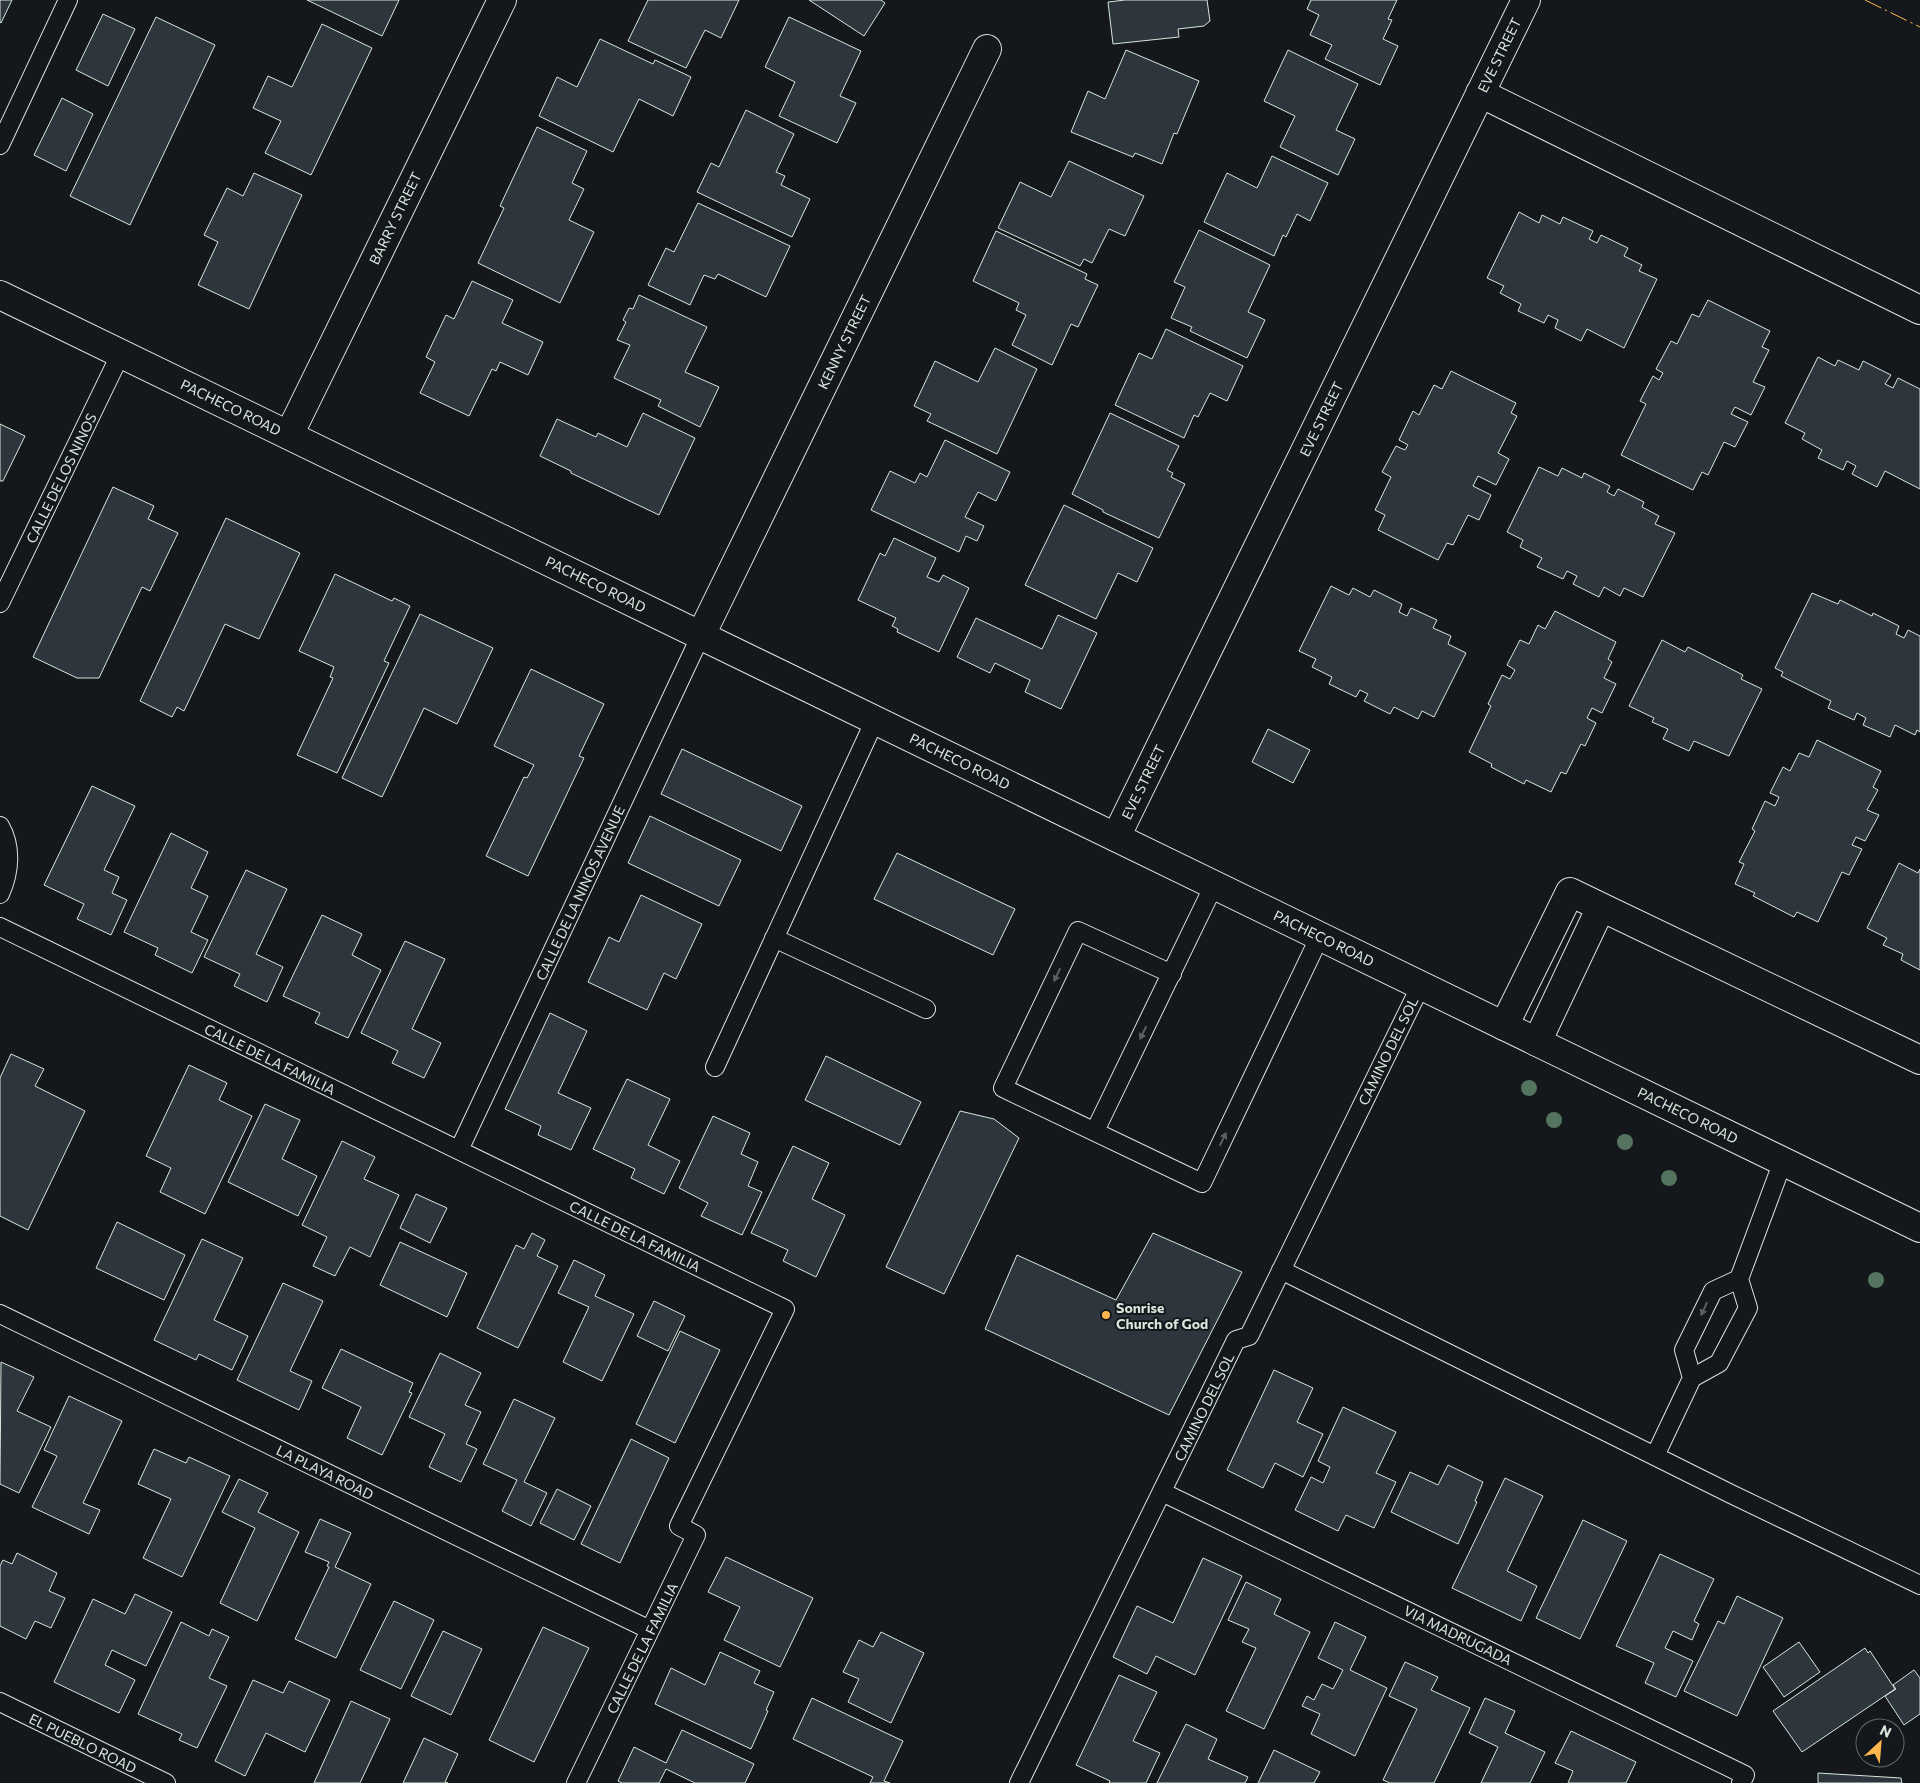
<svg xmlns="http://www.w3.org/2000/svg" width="1920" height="1783" viewBox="0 0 1920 1783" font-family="Commissioner,sans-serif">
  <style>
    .building { fill: #2c363c; stroke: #d8e6dc }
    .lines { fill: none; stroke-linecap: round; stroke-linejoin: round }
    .service-casing { stroke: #d8e6dc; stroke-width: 20 }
    .minor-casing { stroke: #d8e6dc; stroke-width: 30 }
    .tertiary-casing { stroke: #d8e6dc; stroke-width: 30 }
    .service { stroke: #14181c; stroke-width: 18 }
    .minor { stroke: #14181c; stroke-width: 28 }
    .tertiary { stroke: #14181c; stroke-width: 28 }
    .power { stroke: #ffb74d; stroke-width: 1; stroke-dasharray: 18 4 2.5 4; stroke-linecap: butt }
    .tree { fill: #55745f }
    .oneway { fill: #59605f }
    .poi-dot { fill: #ffb74d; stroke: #14181c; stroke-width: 2 }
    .labels { text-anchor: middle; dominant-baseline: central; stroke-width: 4; stroke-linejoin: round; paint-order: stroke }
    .street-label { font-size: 14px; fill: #d8e6dc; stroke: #14181c }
    .poi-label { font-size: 14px; font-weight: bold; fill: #d8e6dc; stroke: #14181c; text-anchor: start }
  </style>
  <rect width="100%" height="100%" fill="#14181c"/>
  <path class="building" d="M0,0H12L1,23L0,22Z
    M307,0H399L382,36Z
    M648,0H739L721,38L705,30L686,68L628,41Z
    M809,0H881L885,3L864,36Z
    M1125,0H1207L1210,21L1204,26L1178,29L1179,37L1113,44L1108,2Z
    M1311,0H1397L1388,19L1392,20L1383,39L1398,46L1380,85L1325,59L1332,45L1310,35L1319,15L1307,9Z
    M103,14L135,29L108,86L76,70Z
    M156,17L215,45L130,225L70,196Z
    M789,17L861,51L840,96L856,103L837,143L779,116L795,82L765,67Z
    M322,24L372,48L311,175L265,153L281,121L253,108L268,76L292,87Z
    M600,39L653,64L655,60L691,77L673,116L639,99L613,152L539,116L557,77L577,87Z
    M1126,50L1199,81L1177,134L1174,133L1162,164L1135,153L1133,157L1071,132L1088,91L1105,99Z
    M1288,50L1358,84L1336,130L1355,139L1338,175L1280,147L1295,116L1264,101Z
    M62,98L93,114L66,171L34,155Z
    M746,110L794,134L776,172L785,176L781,185L810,199L792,237L697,192L711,163L719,167Z
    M537,127L587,151L572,183L584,189L569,220L594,232L560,303L478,263L504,208L500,206Z
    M1272,156L1328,183L1310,221L1297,214L1286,237L1283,235L1274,256L1204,222L1227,173L1257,188Z
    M1069,161L1144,196L1125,236L1109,229L1092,263L1084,259L1080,266L998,228L1020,182L1051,197Z
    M254,173L302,195L249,309L198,285L218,242L204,235L227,188L243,196Z
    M698,203L790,246L766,297L718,274L715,279L704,275L690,305L648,285L666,248L674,252Z
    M1519,212L1539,223L1542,215L1560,224L1563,217L1593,231L1589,239L1597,243L1601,235L1628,248L1624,256L1642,265L1639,271L1657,279L1624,348L1587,329L1581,341L1555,328L1558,320L1548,315L1544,323L1518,311L1521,304L1500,293L1504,286L1487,278Z
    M1199,230L1270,265L1248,312L1265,320L1247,358L1190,331L1192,327L1171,318L1185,287L1174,282Z
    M996,231L1087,274L1085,279L1098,285L1078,327L1071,324L1052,365L1012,345L1026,315L1016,310L1019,303L973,281Z
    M472,281L513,300L502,323L543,342L528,375L500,362L496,371L492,369L469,416L420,393L435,362L426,357L446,315L454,319Z
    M639,295L707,327L685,372L719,387L700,427L658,406L661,400L614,378L630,345L617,340L626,322L623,320L629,308L633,309Z
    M1708,300L1770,331L1762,347L1769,350L1753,382L1765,387L1751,415L1735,407L1731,414L1748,422L1735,447L1724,442L1708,475L1702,472L1693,490L1621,455L1646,404L1640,401L1653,376L1659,380L1663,373L1656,369L1671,341L1677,344L1692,314L1699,317Z
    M1166,329L1243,366L1227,401L1210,393L1198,417L1194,415L1184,438L1115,405L1139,353L1152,359Z
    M995,348L1037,369L997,454L927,421L931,414L914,406L935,361L978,382Z
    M1818,357L1835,366L1838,360L1859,370L1863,361L1891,375L1885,384L1893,388L1898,378L1920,389V489L1885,471L1877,487L1852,474L1856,466L1847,461L1843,470L1818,458L1822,450L1802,439L1805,433L1785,423Z
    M1451,371L1516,403L1511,413L1517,416L1498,453L1509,459L1496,485L1478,476L1473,486L1491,495L1479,520L1468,515L1453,545L1447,543L1438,560L1378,530L1385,515L1375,510L1391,477L1382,472L1396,446L1405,450L1408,445L1399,440L1413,411L1419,415L1434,385L1442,389Z
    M643,413L695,438L659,515L571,473V471L540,456L557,419L596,437L598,433L627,447Z
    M1110,413L1179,446L1167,470L1173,473L1171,477L1185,484L1159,538L1103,512V510L1072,494Z
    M0,424L25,436L3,481H0Z
    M945,440L1010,472L996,501L978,492L965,517L984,526L977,541L966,536L959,552L871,510L890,471L915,483L920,473L927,477Z
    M1539,467L1558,476L1562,468L1582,478L1584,473L1610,486L1607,492L1614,496L1618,489L1644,502L1642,507L1659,516L1655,524L1675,533L1643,597L1624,588L1620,596L1604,587L1599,597L1573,584L1577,576L1567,571L1563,579L1537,567L1542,558L1520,547L1523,540L1507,532Z
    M113,487L154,506L148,519L178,533L150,591L142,587L99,678H77L33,657Z
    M1064,505L1153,548L1137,582L1118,573L1096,619L1025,585Z
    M226,518L300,553L259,639L225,624L184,711L177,707L172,717L140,701Z
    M894,538L936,558L927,577L939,582L943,575L969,588L939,652L897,632L898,629L892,626L896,618L858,600L880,553L885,556Z
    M335,574L392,601L394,598L410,606L384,661L389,663L337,773L297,755L333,678L330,677L334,667L299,651Z
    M1331,586L1349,595L1353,588L1370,597L1374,590L1402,604L1399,612L1407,616L1411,608L1437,620L1433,628L1451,636L1448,644L1466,653L1434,717L1422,711L1418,719L1394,707L1390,714L1364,701L1368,694L1360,690L1356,697L1329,684L1332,677L1312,667L1316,659L1299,651Z
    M1812,593L1838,604L1840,600L1872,616L1873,613L1899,626L1896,634L1904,638L1908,630L1920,636V732L1917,730L1915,735L1895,725L1890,737L1863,725L1866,718L1857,713L1854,720L1828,708L1831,701L1781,676L1783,672L1775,668Z
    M1555,611L1616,642L1608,659L1612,662L1604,678L1616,684L1602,713L1592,708L1587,718L1596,723L1585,746L1581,744L1566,774L1561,772L1551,792L1526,780L1524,784L1491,767L1492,764L1469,752L1491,706L1488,704L1502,675L1510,679L1515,670L1507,665L1520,640L1529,644L1538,625L1545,629Z
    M420,614L493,648L457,724L424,708L382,797L342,778Z
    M1058,615L1097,633L1061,709L1025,692L1030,680L995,663L990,673L957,657L976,618L1042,649Z
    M1662,640L1685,652L1688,647L1743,675L1741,679L1762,689L1729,756L1694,741L1689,751L1663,739L1668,729L1652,722L1654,718L1629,706Z
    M531,669L604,704L579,756L584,758L528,876L486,856L524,777L527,778L534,765L494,746Z
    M1268,729L1310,750L1293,783L1252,762Z
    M1817,740L1881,771L1873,787L1878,790L1867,810L1879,815L1865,841L1856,837L1852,845L1862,849L1849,875L1842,872L1818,922L1797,912L1794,917L1753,896L1755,893L1735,884L1744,864L1739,862L1755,831L1752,829L1765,801L1775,806L1779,797L1770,793L1783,767L1790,771L1799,753L1809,757Z
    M682,749L802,806L781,851L661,794Z
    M92,786L135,806L104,870L119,877L112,893L127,900L111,935L77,919L84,904L44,885Z
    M650,816L741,860L719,906L628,863Z
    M171,833L208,852L191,888L208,896L191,932L208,940L192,973L155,955L158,948L124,932Z
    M897,853L1015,909L993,955L874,899Z
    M1899,863L1918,873L1920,869V970L1901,960L1903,954L1883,945L1887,938L1867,928Z
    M246,870L287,889L256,954L283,967L267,1002L234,986L240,974L204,957Z
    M641,895L702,924L676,979L664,973L647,1010L588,982L609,937L619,942Z
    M322,915L362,934L352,955L381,970L348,1038L315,1023L320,1013L283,996Z
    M405,941L445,959L412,1029L441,1043L424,1078L392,1063L398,1051L361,1033Z
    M550,1013L587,1031L558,1093L591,1108L571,1150L538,1135L541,1126L505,1109Z
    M11,1054L44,1069L35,1086L85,1111L28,1230L0,1216V1078Z
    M826,1056L921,1102L900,1145L805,1100Z
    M189,1065L227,1083L219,1100L252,1116L205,1214L160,1192L171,1168L146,1156Z
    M627,1079L670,1099L648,1145L680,1161L664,1194L631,1178L635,1169L593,1149Z
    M265,1104L300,1120L282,1159L317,1176L298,1216L228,1182Z
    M960,1111L994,1119L1019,1138L944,1294L886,1267Z
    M713,1116L750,1133L741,1154L758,1162L748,1186L762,1192L742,1235L701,1216L708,1203L679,1188Z
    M342,1141L375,1157L364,1179L399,1195L370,1257L350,1247L335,1276L313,1266L327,1237L302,1225Z
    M793,1146L829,1163L812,1199L845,1215L816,1277L783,1261L788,1250L751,1233Z
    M416,1194L447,1208L430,1243L400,1228Z
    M117,1222L185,1255L164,1300L96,1268Z
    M532,1233L545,1240L537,1256L558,1266L518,1348L477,1328L516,1245L524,1249Z
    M1153,1233L1242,1272L1169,1415L985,1329L1017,1255L1116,1300Z
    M202,1239L243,1258L214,1320L248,1336L232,1370L199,1354L196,1360L154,1340Z
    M400,1242L467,1273L447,1317L380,1285Z
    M574,1260L605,1275L595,1296L634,1314L602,1381L563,1362L589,1307L558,1293Z
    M283,1283L323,1301L290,1371L312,1381L299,1410L237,1380Z
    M654,1301L685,1316L668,1351L637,1336Z
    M680,1331L720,1350L675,1443L636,1424Z
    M341,1349L413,1383L409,1392L412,1393L382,1455L347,1438L361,1407L322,1388Z
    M440,1353L481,1373L465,1405L481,1412L466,1444L477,1449L461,1482L429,1467L445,1434L409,1417Z
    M1,1362L34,1377L17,1411L51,1427L19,1493L0,1484Z
    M1274,1370L1313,1388L1297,1422L1323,1434L1303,1477L1275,1463L1263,1488L1227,1470Z
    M69,1396L122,1421L83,1503L100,1510L89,1534L32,1507L57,1456L44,1450Z
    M514,1399L555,1418L524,1482L547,1493L531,1526L502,1511L517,1480L483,1464Z
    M1343,1407L1396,1432L1376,1473L1396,1482L1374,1528L1346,1515L1338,1531L1295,1510L1311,1477L1323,1483L1330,1467L1318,1461Z
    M631,1439L669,1458L620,1563L581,1544Z
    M154,1449L186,1463L189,1457L230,1476L182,1577L143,1558L171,1499L138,1484Z
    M1448,1465L1483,1482L1475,1501L1477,1502L1458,1544L1391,1512L1410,1472L1438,1485Z
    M1505,1478L1543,1496L1507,1571L1537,1586L1521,1621L1452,1588Z
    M239,1479L268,1493L258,1512L299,1532L257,1621L220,1603L255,1528L222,1512Z
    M557,1489L591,1506L574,1540L540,1523Z
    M320,1519L351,1533L335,1567L371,1584L336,1658L295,1639L329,1567L327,1566L329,1562L305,1552Z
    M1583,1520L1627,1541L1580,1639L1536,1618Z
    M17,1553L57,1573L49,1591L65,1598L51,1628L35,1621L26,1639L0,1626V1566L3,1560L12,1564Z
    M1660,1554L1714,1579L1694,1621L1699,1624L1692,1640L1673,1631L1665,1648L1693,1661L1676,1697L1645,1683L1654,1663L1616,1646Z
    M726,1557L813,1598L780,1667L724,1640L740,1607L708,1592Z
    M1203,1558L1242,1576L1195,1675L1156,1656L1147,1674L1113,1657L1137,1606L1173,1623Z
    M1246,1582L1281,1599L1274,1614L1310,1632L1264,1729L1226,1711L1256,1648L1242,1642L1249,1629L1228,1620Z
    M135,1594L172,1612L146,1666L112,1650L105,1665L135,1680L119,1713L54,1682L93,1599L125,1614Z
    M1737,1596L1783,1618L1737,1716L1684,1691L1718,1621L1724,1624Z
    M394,1601L434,1620L401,1689L360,1670Z
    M181,1622L209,1636L212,1629L229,1637L209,1678L227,1686L197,1748L179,1740L182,1734L138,1714Z
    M1335,1622L1366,1637L1350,1670L1387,1688L1355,1756L1311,1734L1320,1714L1302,1706L1307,1696L1314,1700L1322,1684L1333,1689L1343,1670L1318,1658Z
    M543,1627L589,1648L534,1762L489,1740Z
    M443,1631L482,1649L451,1715L411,1696Z
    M881,1632L924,1653L891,1723L848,1702L859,1679L843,1672L859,1640L873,1647Z
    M1799,1642L1820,1672L1784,1697L1763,1667Z
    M1865,1648L1868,1653L1870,1651L1895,1689L1802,1752L1773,1711Z
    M720,1652L760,1671L754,1683L774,1692L766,1710L768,1711L751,1749L655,1704L671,1668L705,1685Z
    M1405,1662L1438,1677L1431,1690L1470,1708L1434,1783H1390L1383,1780L1417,1709L1389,1696Z
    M1914,1670L1920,1678V1714L1904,1725L1885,1696L1896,1689L1893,1685Z
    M1119,1675L1157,1692L1133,1741L1160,1753L1146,1783H1109L1110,1781L1076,1765Z
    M253,1680L283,1693L289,1681L330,1700L305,1752L266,1733L245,1776L215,1761Z
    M812,1698L903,1741L884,1781L890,1783H870L873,1777L793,1739Z
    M1485,1698L1515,1711L1505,1733L1545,1752L1530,1783H1481L1498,1747L1469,1733Z
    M351,1701L390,1719L360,1783H314Z
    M1186,1724L1217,1739L1208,1759L1248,1777L1245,1783H1157Z
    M682,1730L754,1764L745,1783H695L666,1769L659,1783H622L618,1781L634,1747L666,1763Z
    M1571,1731L1636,1762L1626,1783H1568L1573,1771L1555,1763Z
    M424,1738L458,1754L445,1782L448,1783H403Z
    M1274,1750L1320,1772L1314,1783H1258Z
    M1818,1773L1901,1778L1902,1783H1818Z"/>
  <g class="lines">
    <defs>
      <path id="service" d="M0,145L68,0
        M0,603L121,353
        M0,826C12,847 10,872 0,894
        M0,927L785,1309L679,1526L696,1535L576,1783
        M774,938L926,1009
        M1172,974L1078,931L1003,1088L1202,1183L1320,936
        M715,1067L875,720
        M1095,1131L1214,885
        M459,1150L701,635
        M1281,1270L1731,1494L1920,1585
        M0,1314L650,1630
        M1692,1378L1684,1350L1713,1291L1739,1279
        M1655,1456L1692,1378L1719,1363L1748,1308L1739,1279L1783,1161
        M1162,1492L1745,1775L1741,1783
        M0,1702L166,1783
        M1019,1783L1236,1340L1249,1336L1421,985"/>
      <path id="minor" d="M1480,93L1920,310
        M289,435L502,0
        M701,635L987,49
        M1116,837L1526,0
        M1601,907L1920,1060
        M1504,1026L1570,892L1601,907L1537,1042"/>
      <path id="tertiary" d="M0,295L1920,1228"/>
    </defs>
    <use href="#service" class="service-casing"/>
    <use href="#minor" class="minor-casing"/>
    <use href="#tertiary" class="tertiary-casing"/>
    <use href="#service" class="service"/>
    <use href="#minor" class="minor"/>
    <use href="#tertiary" class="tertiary"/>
    <path class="power" d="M1865,0L1920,27"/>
  </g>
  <g class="tree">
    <circle cx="1529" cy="1088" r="8"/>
    <circle cx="1554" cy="1120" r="8"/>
    <circle cx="1625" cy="1142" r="8"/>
    <circle cx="1669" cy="1178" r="8"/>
    <circle cx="1876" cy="1280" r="8"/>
  </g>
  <defs><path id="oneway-solid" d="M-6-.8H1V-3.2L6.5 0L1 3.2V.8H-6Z" transform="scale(1.25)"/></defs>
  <g class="oneway">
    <use href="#oneway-solid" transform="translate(1057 975) rotate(115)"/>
    <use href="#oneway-solid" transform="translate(1143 1033) rotate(116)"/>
    <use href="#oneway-solid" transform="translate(1223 1139) rotate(-64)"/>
    <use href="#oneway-solid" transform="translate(1704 1309) rotate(115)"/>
  </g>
  <circle class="poi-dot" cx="1106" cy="1315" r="5"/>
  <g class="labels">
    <g class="street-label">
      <text transform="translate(1499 55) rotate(-64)">EVE STREET</text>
      <text transform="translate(395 218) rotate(-64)">BARRY STREET</text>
      <text transform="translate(844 342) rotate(-64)">KENNY STREET</text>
      <text transform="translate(231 407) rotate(26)">PACHECO ROAD</text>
      <text transform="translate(1321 419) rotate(-64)">EVE STREET</text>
      <text transform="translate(61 478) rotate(-64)">CALLE DE LOS NINOS</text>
      <text transform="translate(596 584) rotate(26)">PACHECO ROAD</text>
      <text transform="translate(960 761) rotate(26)">PACHECO ROAD</text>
      <text transform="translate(1143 782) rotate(-64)">EVE STREET</text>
      <text transform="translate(580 893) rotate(-65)">CALLE DE LA NINOS AVENUE</text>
      <text transform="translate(1324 938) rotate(26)">PACHECO ROAD</text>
      <text transform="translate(1388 1051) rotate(-64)">CAMINO DEL SOL</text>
      <text transform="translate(270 1059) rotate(26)">CALLE DE LA FAMILIA</text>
      <text transform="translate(1688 1115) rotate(26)">PACHECO ROAD</text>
      <text transform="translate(635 1236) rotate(26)">CALLE DE LA FAMILIA</text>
      <text transform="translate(1204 1407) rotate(-64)">CAMINO DEL SOL</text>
      <text transform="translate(325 1472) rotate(26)">LA PLAYA ROAD</text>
      <text transform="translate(1458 1635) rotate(26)">VIA MADRUGADA</text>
      <text transform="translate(642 1648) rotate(-64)">CALLE DE LA FAMILIA</text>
      <text transform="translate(83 1743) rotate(26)">EL PUEBLO ROAD</text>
    </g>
    <g class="poi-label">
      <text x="1116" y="1307">Sonrise<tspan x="1116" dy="16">Church of God</tspan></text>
    </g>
  </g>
  <g transform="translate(1880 1743) rotate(26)"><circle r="24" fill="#14181c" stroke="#626a69"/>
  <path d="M0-4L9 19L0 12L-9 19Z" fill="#ffb74d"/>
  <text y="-8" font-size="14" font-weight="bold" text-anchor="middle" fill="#d8e6dc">N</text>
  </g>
</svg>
